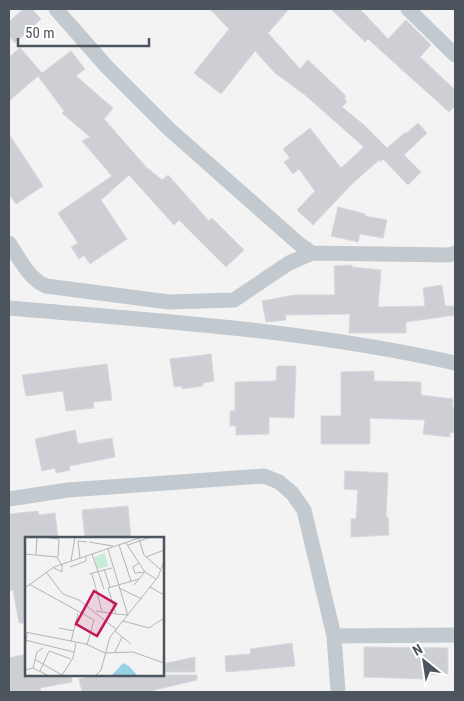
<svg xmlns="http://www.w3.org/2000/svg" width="464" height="701" viewBox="0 0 464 701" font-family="'Roboto Condensed',sans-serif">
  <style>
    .building { fill: #cdcfd4; stroke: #d7d8dd }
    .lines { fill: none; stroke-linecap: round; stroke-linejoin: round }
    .minor { stroke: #c2c9cf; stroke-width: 15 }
    .inset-road { fill: none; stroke: #b1b4b7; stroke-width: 1 }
    .view { fill: #c2185b; fill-opacity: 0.15; stroke: #c2185b; stroke-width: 2.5 }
    .inset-edge { fill: none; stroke: #4c555e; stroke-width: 2.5 }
  </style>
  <rect width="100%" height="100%" fill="#f4f3f3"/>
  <path class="building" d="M23,9H32L41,19L15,43L9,36V22Z
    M210,9H289L268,33L300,69L308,60L345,95V100L347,102L342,107L364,125L387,148L406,132L407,133L418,123L427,133L404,155L421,172L408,185L383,159L380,162L379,160L353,183L313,225L297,210L315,191L299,169L293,174L284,162L290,158L283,149L310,128L341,168L364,147L305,95L275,73L255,51L221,94L194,73L229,29Z
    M331,9H360L388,39L406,20L431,45L420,57L455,90V106L449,112L368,39L365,42Z
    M20,48L42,73L71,51L85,69L76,76L113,108L104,119L146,167L162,180L168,175L209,221L212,218L244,250L226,267L179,220L174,225L129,175L101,200L127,239L90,264L84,255L79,259L71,247L78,243L58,213L112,176L82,141L90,137L62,113L64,111L38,76L9,101V57Z
    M9,134L43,186L16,204L9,194Z
    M338,207L365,214V216L387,220L383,238L360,234L358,242L331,236Z
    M352,265V267L381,270L378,307L425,306L423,288L442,285L445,306H454L455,315L406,322V333H349L350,314L285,315L286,320L266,322L262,301L294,295H335L334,266Z
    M211,354L214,381L203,383V386L182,389V386L174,387L170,359Z
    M107,364L112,400L93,402L94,408L66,411L63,391L26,396L22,375Z
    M277,366H296L294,418L269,417V434L236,435V426H230V411H235V382L276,381Z
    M374,371V381L421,382V395L453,399L452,407H455V433L450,432V437L423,434L425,420L370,418V444H321V416H341V372Z
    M75,430L78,444L112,438L115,457L69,466L70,470L56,473L55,468L42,471L35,439Z
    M345,471L388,473L386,517H388L389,535L351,537V519H356L358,490L344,489Z
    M128,506L131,538H85L82,510Z
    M38,511L39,515L55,513L58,538H26V623H19L13,590L9,591V514Z
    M292,643L295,666L226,672L225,656L251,654L250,649Z
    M364,647L448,648V674L426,675V679L364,677Z
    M26,654V675H71L72,682L40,688L41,692H10L9,658Z
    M195,657V672H162V664Z
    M94,675H197V680L146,692H82L79,679Z"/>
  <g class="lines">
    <path class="minor" d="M56,9L107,67L169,129L298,243L312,253
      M408,9L455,55
      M9,243C19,258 29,279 46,286L169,302L234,300L289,263L312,253L449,255L455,253
      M9,308C158,321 309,330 455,363
      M9,499L68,490L264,476L279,482L292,493L304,510L334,636L338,692
      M334,636L455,635"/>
  </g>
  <g transform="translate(25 537)">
    <rect width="139" height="139" fill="#f4f3f3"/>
    <path d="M80,16L83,29L73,32L69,20Z" fill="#c7ecd7"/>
    <path d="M98,126L104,129L112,138H87Z" fill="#98d1e5"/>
    <path class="inset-road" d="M25,1L34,2L33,20M114,2L119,18L135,32M64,5L88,9M101,6L120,35L131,42M94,8L106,44M103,8L126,0M83,12L103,79M0,17L32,20L36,27M11,17L12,0M67,17L79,52M121,20L139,13M55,21L53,4L62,5M46,24L50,0M114,26L108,30L110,36L120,35M45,30L61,24V20M29,31L37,35V27M79,32L85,50M21,35L38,57L54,63L92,93M64,37L87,31M67,37L77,74M4,47L69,83L62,108M93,48L83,51L91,77L103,78M93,48L114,42M109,48L119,36M125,50L139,58M0,51L29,30L117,0M94,51L117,62M71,74L91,77M98,84L124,91L139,81M34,91L49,94M90,94L106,107M0,95L61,107L80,116L108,115L139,126M0,103L49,115M46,105L53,76M0,113L2,96M90,115L97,100M11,123L37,138M8,131L12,115L18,111M0,133L8,131L22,138M15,134L24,114L46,122M37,138L48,121L51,106M71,138L76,133L85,100L133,40L139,24"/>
    <path class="view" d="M69,54L91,67L72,99L51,87Z"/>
    <rect width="139" height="139" class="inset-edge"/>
  </g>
  <rect width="464" height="701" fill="none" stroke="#4c555e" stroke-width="20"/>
  <g transform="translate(424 661) rotate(330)" stroke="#ffffff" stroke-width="4" paint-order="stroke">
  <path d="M0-4L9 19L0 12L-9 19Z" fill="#4c555e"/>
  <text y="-8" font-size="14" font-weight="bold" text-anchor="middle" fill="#4c555e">N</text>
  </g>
  <path d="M18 38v8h131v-8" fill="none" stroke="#4c555e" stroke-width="2.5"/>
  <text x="25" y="38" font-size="15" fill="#4c555e" stroke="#ffffff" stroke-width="4" paint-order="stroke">50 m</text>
</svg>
